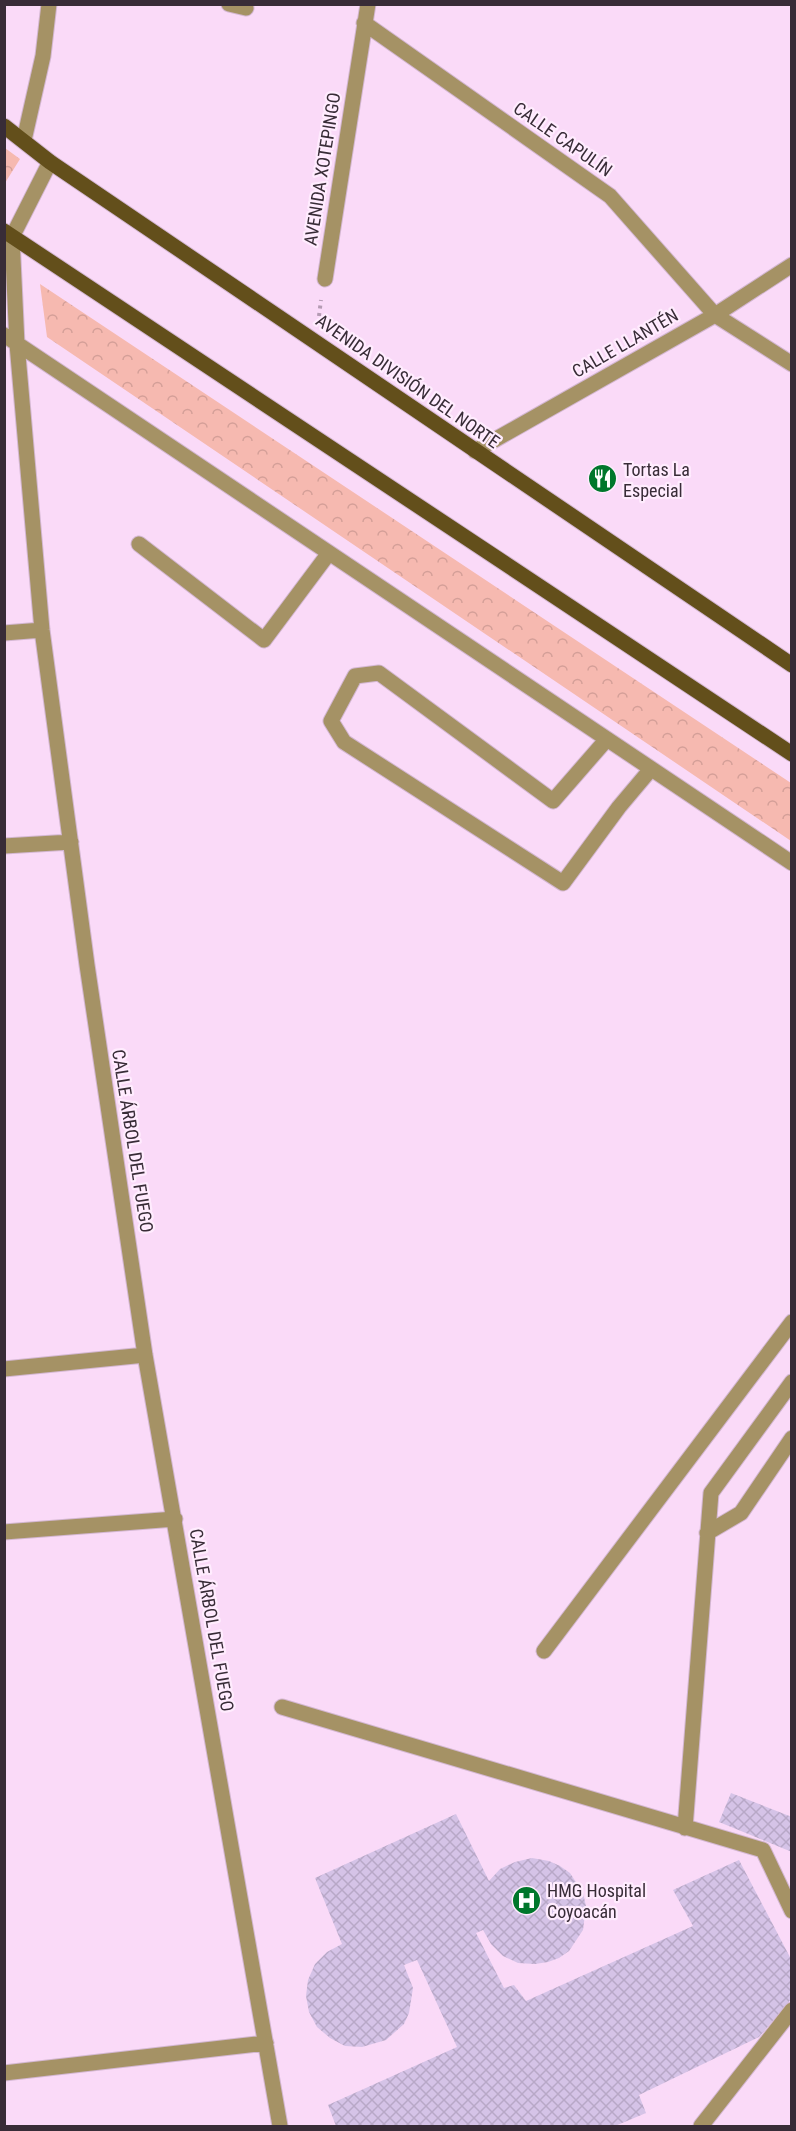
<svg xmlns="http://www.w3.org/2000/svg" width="796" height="2131" viewBox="0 0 796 2131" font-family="'Roboto Condensed',sans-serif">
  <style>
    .park { fill: url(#park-crowns) }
    .building { fill: url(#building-cross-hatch) }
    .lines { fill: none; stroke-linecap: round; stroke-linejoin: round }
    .minor-casing { stroke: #d3b7d1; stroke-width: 17 }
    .major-casing { stroke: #d3b7d1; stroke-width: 17 }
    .path { stroke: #b49bb3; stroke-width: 4; stroke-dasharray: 3 4.5; stroke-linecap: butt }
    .minor { stroke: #a59265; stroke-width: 15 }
    .major { stroke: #634f1b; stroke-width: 15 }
    .labels { text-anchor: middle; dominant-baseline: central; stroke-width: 4.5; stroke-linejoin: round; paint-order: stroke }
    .street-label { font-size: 18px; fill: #382c37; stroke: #ffecfe }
    .poi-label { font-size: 18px; fill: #382c37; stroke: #ffecfe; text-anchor: start }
  </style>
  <defs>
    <pattern id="park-crowns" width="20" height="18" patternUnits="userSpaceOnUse" patternTransform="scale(1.5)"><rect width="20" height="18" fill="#f6b9b0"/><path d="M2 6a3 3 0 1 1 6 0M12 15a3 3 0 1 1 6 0" fill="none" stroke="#d49f98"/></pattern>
    <pattern id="building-cross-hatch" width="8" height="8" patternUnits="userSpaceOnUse" patternTransform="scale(1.5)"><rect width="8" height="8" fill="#d5c3e7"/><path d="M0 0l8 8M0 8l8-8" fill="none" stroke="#b8a8c7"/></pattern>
  </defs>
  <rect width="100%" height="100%" fill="#fadaf8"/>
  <path class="park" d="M5,148L20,159L5,183Z
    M40,284L791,783V841L47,337Z"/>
  <path class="building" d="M731,1793L792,1817V1852L719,1822Z
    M456,1814L489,1881L500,1869L515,1862L532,1858L549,1861L560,1866L570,1873L583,1893L586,1906L583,1930L569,1951L559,1958L548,1962L535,1964L518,1963L503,1956L491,1944L483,1930L476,1933L504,1988L514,1985L526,2001L693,1926L673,1890L739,1860L792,1961V1998L759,2037L639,2095L646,2113L615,2126H336L328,2105L457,2047L417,1960L404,1965L413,1988L409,2013L404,2024L386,2040L362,2047L345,2046L330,2038L317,2027L309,2012L306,1996L308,1980L315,1964L327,1952L342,1944L315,1878Z"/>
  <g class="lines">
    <defs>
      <path id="minor" d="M229,4L246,8
        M364,23L610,196L715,315L792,364
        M24,140L43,56L49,4
        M50,162L12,237L17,344L42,630L87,965L145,1355L280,2126
        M325,279L368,4
        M4,335L792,863
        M475,451L715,315L792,265
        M139,544L264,640L329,553
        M4,633L42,630
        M607,739L553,801L379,673L355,676L331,721L344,742L563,883L619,807L651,769
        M4,846L71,842
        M4,1369L145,1355
        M4,1532L175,1519
        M707,1533L741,1513L792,1438
        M544,1651L792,1322
        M282,1707L763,1850L792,1911
        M685,1828L711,1493L792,1382
        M4,2073L266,2043
        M701,2126L792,2010"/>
      <path id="major" d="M4,126L50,162L792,665
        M4,231L792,754"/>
    </defs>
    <use href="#minor" class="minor-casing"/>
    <use href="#major" class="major-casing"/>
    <path class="path" d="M319,316L321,300"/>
    <use href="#minor" class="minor"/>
    <use href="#major" class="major"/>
  </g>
  <defs>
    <symbol id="restaurant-disc" viewBox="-11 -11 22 22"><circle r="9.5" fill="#00772c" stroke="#ffecfe"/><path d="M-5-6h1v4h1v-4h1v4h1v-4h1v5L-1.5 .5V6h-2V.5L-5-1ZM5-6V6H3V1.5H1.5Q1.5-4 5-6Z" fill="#fff"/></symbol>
    <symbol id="hospital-disc" viewBox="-11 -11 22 22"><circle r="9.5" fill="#00772c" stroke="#ffecfe"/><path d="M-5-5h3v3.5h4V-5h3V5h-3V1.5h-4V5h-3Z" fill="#fff"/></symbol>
  </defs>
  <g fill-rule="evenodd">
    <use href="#restaurant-disc" x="586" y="462" width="33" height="33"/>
    <use href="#hospital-disc" x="510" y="1884" width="33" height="33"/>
  </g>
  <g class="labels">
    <g class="street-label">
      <text transform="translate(563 139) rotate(35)">CALLE CAPULÍN</text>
      <text transform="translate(322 169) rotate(-81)">AVENIDA XOTEPINGO</text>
      <text transform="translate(625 343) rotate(-30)">CALLE LLANTÉN</text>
      <text transform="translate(408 381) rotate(35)">AVENIDA DIVISIÓN DEL NORTE</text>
      <text transform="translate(133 1141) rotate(81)">CALLE ÁRBOL DEL FUEGO</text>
      <text transform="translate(212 1620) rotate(80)">CALLE ÁRBOL DEL FUEGO</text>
    </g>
    <g class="poi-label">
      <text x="623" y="469">Tortas La<tspan x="623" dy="21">Especial</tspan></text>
      <text x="547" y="1890">HMG Hospital<tspan x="547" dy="21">Coyoacán</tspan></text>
    </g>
  </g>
  <rect width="796" height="2131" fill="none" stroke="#382c37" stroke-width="12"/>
</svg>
